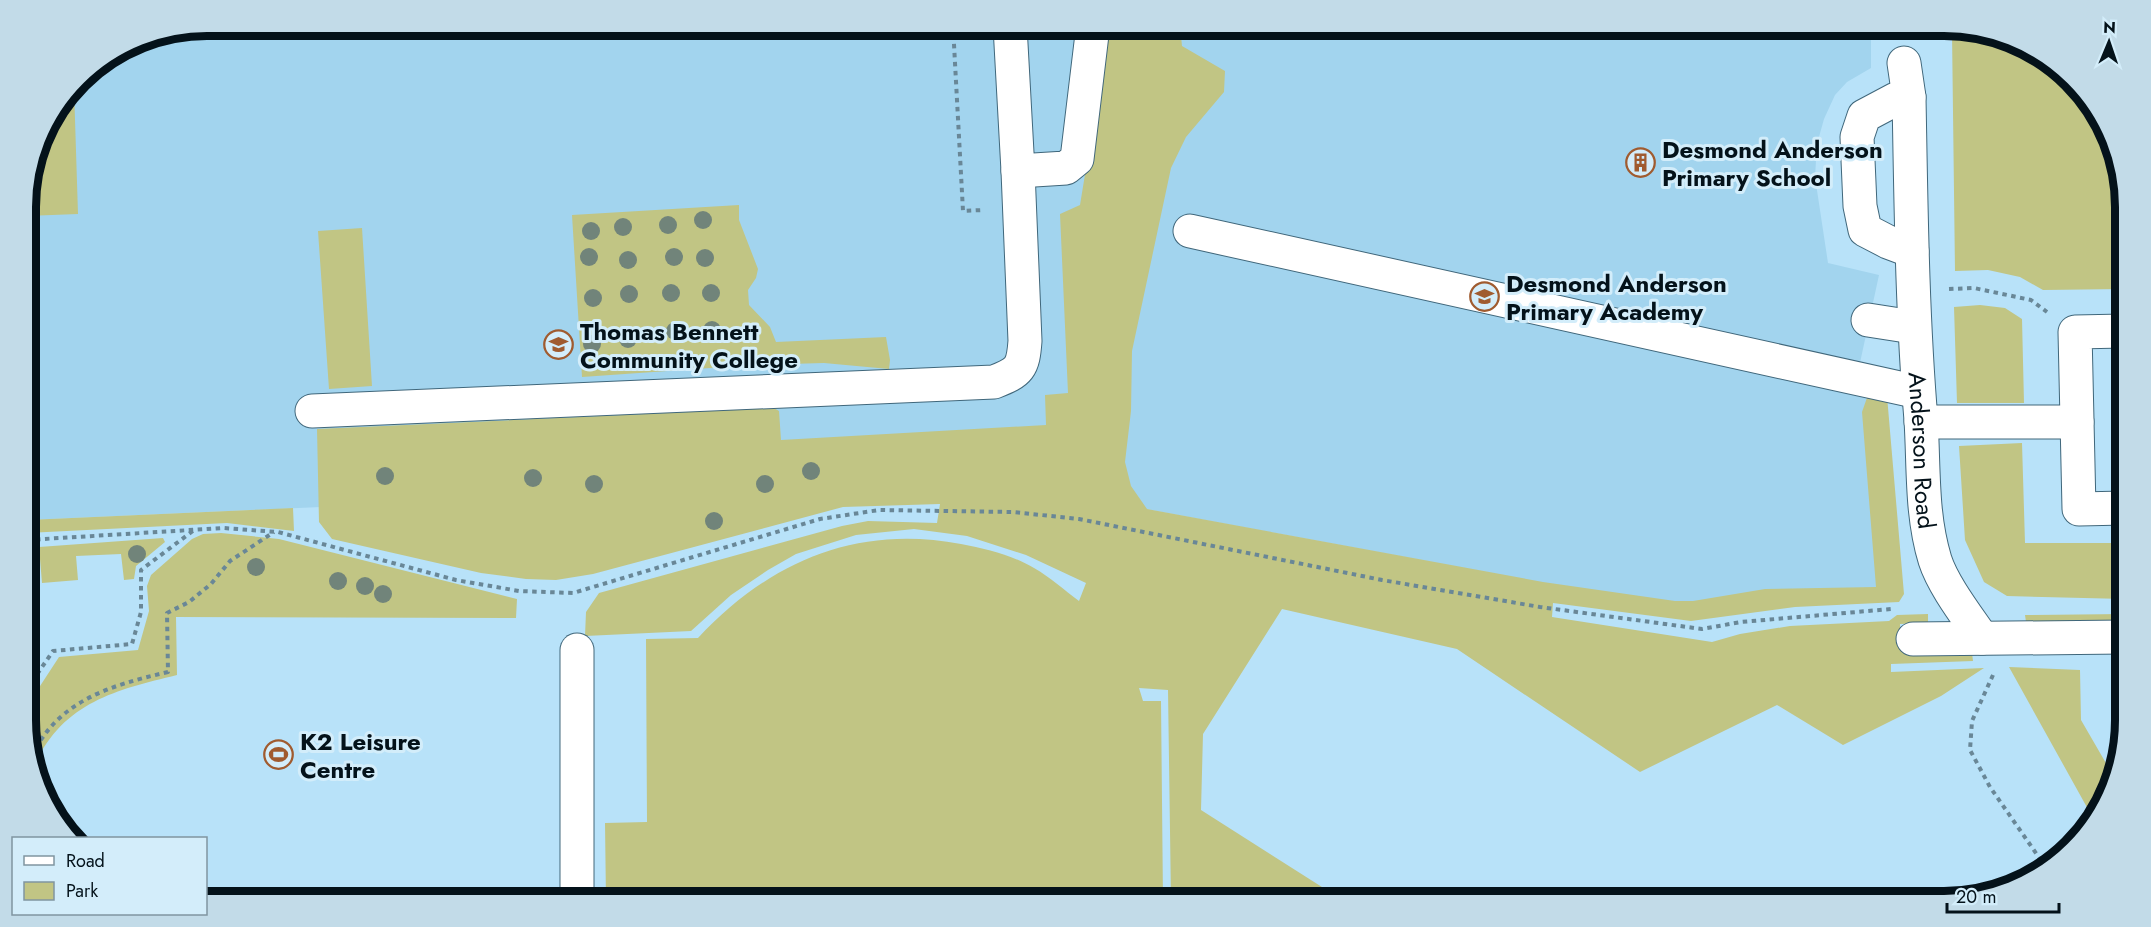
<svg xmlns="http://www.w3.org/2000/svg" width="2151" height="927" viewBox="0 0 2151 927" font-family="Jost,sans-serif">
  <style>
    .built { fill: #a2d4ee }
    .green { fill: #c1c584 }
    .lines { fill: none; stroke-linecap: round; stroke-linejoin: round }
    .minor-casing { stroke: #40677b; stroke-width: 35 }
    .path { stroke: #698797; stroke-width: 4; stroke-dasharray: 4.5 4.5; stroke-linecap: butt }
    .minor { stroke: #fff; stroke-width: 33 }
    .tree { fill: #71847a }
    .labels { text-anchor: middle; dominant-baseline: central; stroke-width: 6; stroke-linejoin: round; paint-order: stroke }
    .poi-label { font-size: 24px; font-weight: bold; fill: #04121a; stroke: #d3edfa; text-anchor: start }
    .street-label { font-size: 24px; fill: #04121a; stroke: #d3edfa }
    .rim { fill: none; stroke: #04121a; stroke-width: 8 }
  </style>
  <rect width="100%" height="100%" fill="#b8e2f9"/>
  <path class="built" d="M207,26H1871V68L1847,82L1835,95L1824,119L1817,144L1815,177L1828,263L1879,275L1853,395L1876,401L1892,593L1690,610L1076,496L365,505L27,520L26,195L44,126L87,71L138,39Z"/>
  <path class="green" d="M1102,26H1180L1182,46L1225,71L1224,92L1186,137L1171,168L1132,351L1131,411L1125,462L1131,486L1147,509L1543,582L1675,601H1693L1765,589L1876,587L1862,412L1869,392L1887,396L1904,594L1899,602L1795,607L1691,621L1553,603L1552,617L1712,642L1740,634L1790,626L1889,621L1897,615L1928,614V623L1900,624L1901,650L1910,655L1972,653L1973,661L1891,664V672L1984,668L1941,696L1843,745L1777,705L1640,772L1457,649L1282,609L1203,734L1201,810L1344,901H1171L1168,690L1139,688L1143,701H1161L1163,901H606L605,823L647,822L646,639L698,638C769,562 856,524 961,544C987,549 1012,555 1034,568C1050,577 1064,590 1079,601L1086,583L1026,555L967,536L914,529L856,535L796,554L768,570L731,595L691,631L585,636L586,612L599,593L842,526L868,521L937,523L940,504L843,507L593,574L556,580L526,579L481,573L332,539L319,522L317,429L774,408L779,411L781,440L1046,425L1045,395L1068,393L1060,214L1080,205L1091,138Z
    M1919,26H1944L2013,39L2088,97L2124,184V289L2043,290L2020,277L1988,270L1955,271L1952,32L1919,31Z
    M74,88L78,214L26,216V195L44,126Z
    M739,205V220L758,269L756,278L748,290L749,305L770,327L776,342L886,337L890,360L889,369L824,363L753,365L582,377L572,215Z
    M362,228L372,386L329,389L318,231Z
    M1980,305L2005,308L2022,319L2024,403H1957L1954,307Z
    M2022,443L2025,543H2125V599L2007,596L1984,582L1965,540L1959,446Z
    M293,508L294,531L227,523L27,533V520Z
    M221,533L279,539L517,599L516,618L176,617L177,675C116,690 64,702 35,764L27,744V706L59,657L138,650L149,611L147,586L151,575L192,539L203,534Z
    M163,538L165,542L136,566L134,579L124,580L121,554L76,556L78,580L42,583L39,547Z
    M2125,614V621L2026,622L2025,615Z
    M2009,667L2080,670L2081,720L2114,777L2112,789L2094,820Z"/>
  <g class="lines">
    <defs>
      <g id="minor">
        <path d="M1010,26L1018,171L1066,168L1077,159L1093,26"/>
        <path id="s1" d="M1904,63L1909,97C1911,205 1912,313 1921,420C1924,468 1921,514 1935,560C1943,585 1967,616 1982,638"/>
        <path d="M1909,97L1896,99L1864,116L1857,137L1860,206L1865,230L1888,242L1912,251"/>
        <path d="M1190,231L1918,392"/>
        <path d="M1868,320L1913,327"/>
        <path d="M2124,331L2075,332L2079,509L2125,508"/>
        <path d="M312,411L994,382C1020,372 1023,368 1025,341L1018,171"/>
        <path d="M1921,422H2077"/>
        <path d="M1913,639L2125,637"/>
        <path d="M577,650V901"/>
      </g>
    </defs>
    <use href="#minor" class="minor-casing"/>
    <path class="path" d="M953,26L963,211L983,210
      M1884,26V34
      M1949,289L1974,288L2031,300L2047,312
      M27,540L223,528L278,532L456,580L519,591L573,593L820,519L879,510L1013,512L1079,519L1382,580L1540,607L1702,629L1741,622L1891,609
      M1993,675L1972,721L1970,750L1990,787L2047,869
      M27,689L53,651L132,644L141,612V570L194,530
      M32,756C58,700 112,685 168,672L167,613L189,602L211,584L230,561L274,532"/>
    <use href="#minor" class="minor"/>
  </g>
  <g class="tree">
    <circle cx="703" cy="220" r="9"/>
    <circle cx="668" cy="225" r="9"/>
    <circle cx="623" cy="227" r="9"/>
    <circle cx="591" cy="231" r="9"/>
    <circle cx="589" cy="257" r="9"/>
    <circle cx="674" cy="257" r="9"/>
    <circle cx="705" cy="258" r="9"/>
    <circle cx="628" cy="260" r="9"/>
    <circle cx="671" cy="293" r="9"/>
    <circle cx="711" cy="293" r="9"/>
    <circle cx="629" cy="294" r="9"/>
    <circle cx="593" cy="298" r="9"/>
    <circle cx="712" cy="330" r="9"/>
    <circle cx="675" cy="331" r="9"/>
    <circle cx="628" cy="339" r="9"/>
    <circle cx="592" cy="344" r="9"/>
    <circle cx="811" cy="471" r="9"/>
    <circle cx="385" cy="476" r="9"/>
    <circle cx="533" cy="478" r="9"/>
    <circle cx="594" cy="484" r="9"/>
    <circle cx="765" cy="484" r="9"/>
    <circle cx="714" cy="521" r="9"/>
    <circle cx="137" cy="554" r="9"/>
    <circle cx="256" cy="567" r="9"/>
    <circle cx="338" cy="581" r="9"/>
    <circle cx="365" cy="586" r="9"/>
    <circle cx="383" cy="594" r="9"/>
  </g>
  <defs>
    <symbol id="building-ring" viewBox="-11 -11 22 22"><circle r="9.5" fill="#d3edfa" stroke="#a05b2f" stroke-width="1.5"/><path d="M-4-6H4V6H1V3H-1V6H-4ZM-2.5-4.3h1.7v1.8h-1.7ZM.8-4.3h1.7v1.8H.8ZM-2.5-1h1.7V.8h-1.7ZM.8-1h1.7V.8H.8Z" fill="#a05b2f"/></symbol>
    <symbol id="school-ring" viewBox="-11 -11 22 22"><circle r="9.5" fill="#d3edfa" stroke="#a05b2f" stroke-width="1.5"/><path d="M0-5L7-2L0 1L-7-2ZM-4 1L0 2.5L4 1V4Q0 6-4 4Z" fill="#a05b2f"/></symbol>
    <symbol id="stadium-ring" viewBox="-11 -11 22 22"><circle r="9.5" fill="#d3edfa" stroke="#a05b2f" stroke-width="1.5"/><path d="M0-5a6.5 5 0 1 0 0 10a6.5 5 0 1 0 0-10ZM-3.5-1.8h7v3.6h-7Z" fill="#a05b2f"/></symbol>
  </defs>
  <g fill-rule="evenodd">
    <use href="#building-ring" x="1624" y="146" width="33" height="33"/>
    <use href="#school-ring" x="1468" y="280" width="33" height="33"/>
    <use href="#school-ring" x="542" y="328" width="33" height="33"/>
    <use href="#stadium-ring" x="262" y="738" width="33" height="33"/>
  </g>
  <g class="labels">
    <g class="poi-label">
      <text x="1662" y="149">Desmond Anderson<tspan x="1662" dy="28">Primary School</tspan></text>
      <text x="1506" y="283">Desmond Anderson<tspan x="1506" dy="28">Primary Academy</tspan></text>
      <text x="580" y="331">Thomas Bennett<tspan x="580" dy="28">Community College</tspan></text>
      <text x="300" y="741">K2 Leisure<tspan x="300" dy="28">Centre</tspan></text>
    </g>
    <g class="street-label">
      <text stroke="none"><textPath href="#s1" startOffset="388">Anderson Road</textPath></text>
    </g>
  </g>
  <path d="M0 0H2151V927H0ZM207 36H1944A171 171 0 0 1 2115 207V720A171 171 0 0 1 1944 891H207A171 171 0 0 1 36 720V207A171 171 0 0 1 207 36Z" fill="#c2dbe8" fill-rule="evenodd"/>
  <path class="rim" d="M207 36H1944A171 171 0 0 1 2115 207V720A171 171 0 0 1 1944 891H207A171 171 0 0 1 36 720V207A171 171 0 0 1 207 36Z"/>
  <rect x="12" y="837" width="195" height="78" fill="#d3edfa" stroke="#8095a0" stroke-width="1.5"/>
  <rect x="24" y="856" width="30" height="9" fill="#ffffff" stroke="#8095a0" stroke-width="1.5"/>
  <text x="66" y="867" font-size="18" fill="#04121a">Road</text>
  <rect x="24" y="882" width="30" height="18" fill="#c1c584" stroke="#8095a0" stroke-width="1.5"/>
  <text x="66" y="897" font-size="18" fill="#04121a">Park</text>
  <g transform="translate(2109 42) rotate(2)" stroke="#d3edfa" stroke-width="4.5" paint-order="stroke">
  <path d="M0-4.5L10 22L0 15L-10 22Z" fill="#04121a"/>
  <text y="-9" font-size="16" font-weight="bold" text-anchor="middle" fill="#04121a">N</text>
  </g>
  <path d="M1947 903v9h112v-9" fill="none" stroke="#04121a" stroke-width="3"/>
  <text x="1956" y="903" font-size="18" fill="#04121a" stroke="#d3edfa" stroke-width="4.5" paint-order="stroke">20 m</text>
</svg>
